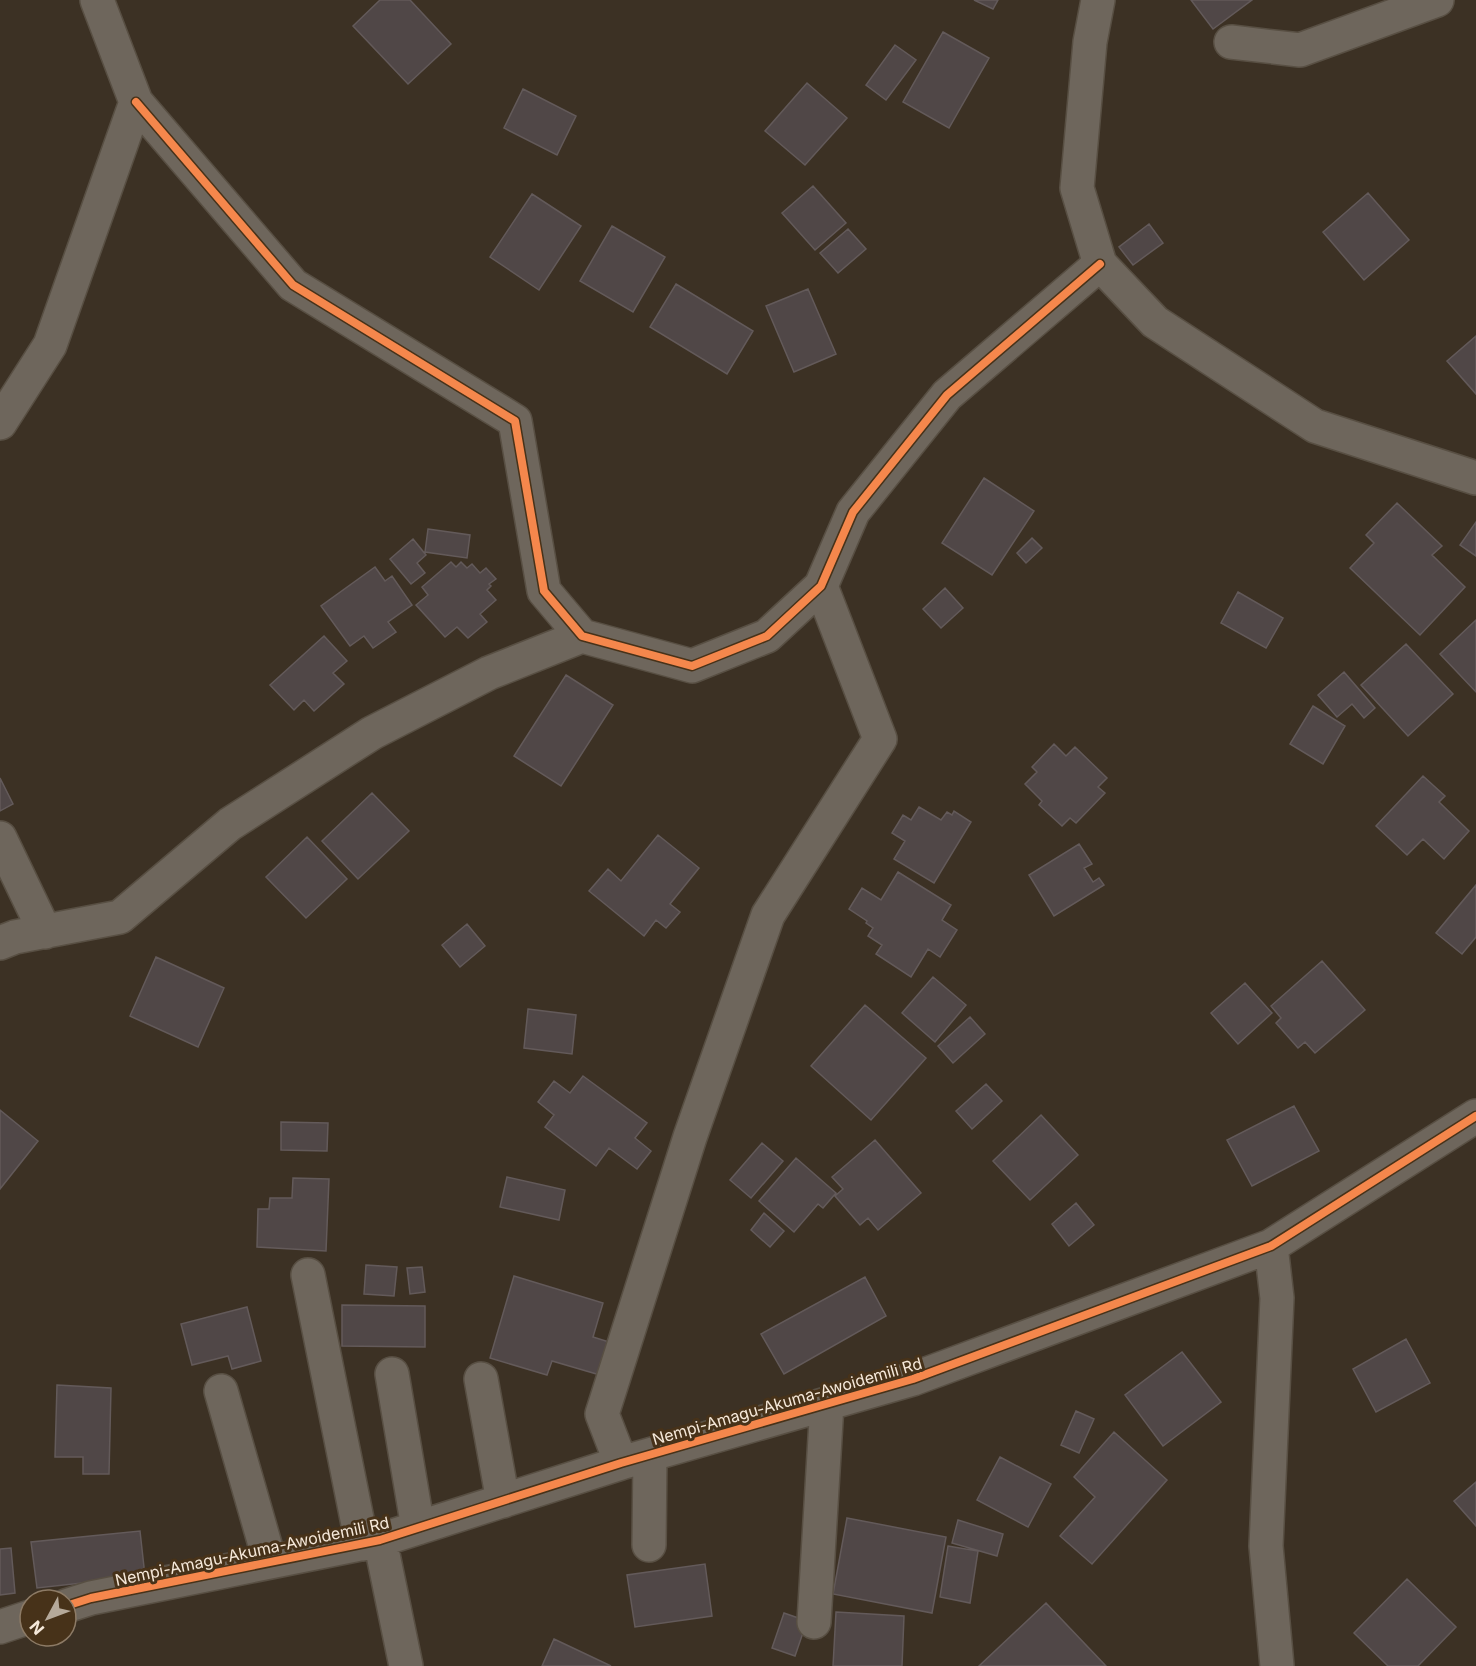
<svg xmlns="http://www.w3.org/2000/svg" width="1476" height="1666" viewBox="0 0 1476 1666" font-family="Inter,sans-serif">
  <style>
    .building { fill: #504747; stroke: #635a5a; stroke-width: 1.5 }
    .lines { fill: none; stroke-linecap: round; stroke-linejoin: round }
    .minor-casing { stroke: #584f43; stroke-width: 36 }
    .minor { stroke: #6e665c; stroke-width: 33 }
    .cycleway-casing { stroke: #473219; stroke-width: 11 }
    .cycleway { stroke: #f5874c; stroke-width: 8 }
    .labels { text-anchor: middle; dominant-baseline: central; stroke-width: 6; stroke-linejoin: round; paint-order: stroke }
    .street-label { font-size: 16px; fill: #f6e9da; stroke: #473219 }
  </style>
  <rect width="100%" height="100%" fill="#3c3124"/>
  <path class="building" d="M380,0H410L451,44L408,84L353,26Z
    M974,0H998L993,9Z
    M1191,0H1252L1213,29Z
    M943,32L989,58L949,128L903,102Z
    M895,45L916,60L886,100L866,85Z
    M807,83L847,118L805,165L765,131Z
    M523,89L576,116L557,155L504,128Z
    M813,186L846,223L815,250L782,213Z
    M1368,193L1409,240L1364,280L1323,232Z
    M532,194L581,226L539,290L490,257Z
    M1149,224L1163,243L1133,265L1119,247Z
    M612,226L665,257L633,312L580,281Z
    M848,229L866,249L838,273L820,253Z
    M676,284L753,331L727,374L650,327Z
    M808,289L836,354L794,372L766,306Z
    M1476,336V394L1447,361Z
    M984,478L1034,511L992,575L942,543Z
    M1397,503L1442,546L1432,555L1465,587L1420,635L1350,568L1374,543L1366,535Z
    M1476,522V556L1460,545Z
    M428,529L470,535L467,558L425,552Z
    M1032,538L1042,548L1026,563L1017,553Z
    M413,539L426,555L417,563L425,573L411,584L390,559Z
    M451,562L456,567L461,562L467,568L472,564L480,573L486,568L496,579L489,584L491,586L487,590L496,600L480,614L487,622L468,638L457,627L445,637L416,605L428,595L422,587Z
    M375,567L385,581L392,576L412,605L388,622L396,632L373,648L364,636L350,646L321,606Z
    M945,588L963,608L941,628L923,609Z
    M1238,592L1283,618L1266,648L1221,623Z
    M1476,620V692L1440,654Z
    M324,636L347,661L333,673L344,684L314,711L304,700L294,710L270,685Z
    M1406,644L1453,694L1408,736L1361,685Z
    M1344,672L1375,708L1364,718L1352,704L1337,717L1318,695Z
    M566,675L613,705L561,786L514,756Z
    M1313,706L1345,726L1323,764L1290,744Z
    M1054,744L1066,756L1075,747L1107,778L1098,787L1105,793L1076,823L1070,818L1062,826L1039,805L1042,801L1025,784L1037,772L1032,767Z
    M1423,776L1445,796L1439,802L1469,831L1444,859L1423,839L1407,855L1376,826Z
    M0,778L13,804L0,811Z
    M372,793L409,831L358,879L322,841Z
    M919,807L941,820L947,812L952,815L954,811L971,822L934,883L894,859L905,841L892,833L903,815L911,820Z
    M658,835L699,868L670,904L680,912L666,928L656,920L644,936L589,891L608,869L621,881Z
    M307,837L347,879L306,918L266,877Z
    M1079,844L1092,864L1084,868L1093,882L1099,878L1104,885L1054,916L1029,875Z
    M898,872L951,905L942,920L957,930L940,957L928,949L911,977L876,954L882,945L868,936L873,928L866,923L867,921L849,909L862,888L881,900Z
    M1476,885V937L1462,954L1436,933Z
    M467,924L485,946L460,967L442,945Z
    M156,957L224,988L198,1047L130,1016Z
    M1322,961L1365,1010L1315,1053L1305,1042L1298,1048L1276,1023L1281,1018L1271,1006Z
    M933,977L966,1005L935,1042L902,1013Z
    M1245,983L1272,1013L1238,1044L1211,1013Z
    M865,1005L926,1058L871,1120L811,1066Z
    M528,1009L576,1015L572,1054L524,1048Z
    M970,1017L985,1034L953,1063L938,1046Z
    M583,1076L647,1123L635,1138L651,1151L637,1169L609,1148L596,1166L545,1127L554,1115L538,1102L554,1081L570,1093Z
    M986,1084L1002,1101L972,1129L956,1111Z
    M1294,1106L1319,1151L1252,1186L1227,1140Z
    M0,1110L38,1141L0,1189Z
    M1041,1115L1078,1155L1030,1200L993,1161Z
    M281,1122L328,1123L327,1151L281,1150Z
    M875,1140L921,1193L878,1230L868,1218L860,1225L835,1196L843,1189L832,1177Z
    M762,1143L783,1161L751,1198L730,1180Z
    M796,1158L836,1193L823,1208L818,1204L794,1232L759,1201Z
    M507,1177L565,1190L559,1220L500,1207Z
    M293,1178L329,1179L326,1251L257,1247L258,1209H269L270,1198H292Z
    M1076,1203L1094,1225L1069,1246L1052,1224Z
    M764,1213L784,1231L770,1247L751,1230Z
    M366,1265L397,1267L394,1296L364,1294Z
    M422,1267L425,1292L410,1294L407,1268Z
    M514,1276L603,1303L593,1337L609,1342L600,1375L552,1361L547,1375L490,1358Z
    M865,1277L886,1316L784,1374L761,1334Z
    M342,1305L425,1306V1347L342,1346Z
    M247,1307L261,1361L232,1369L228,1356L192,1365L181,1324Z
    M1406,1339L1430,1383L1376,1412L1353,1369Z
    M1182,1352L1221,1402L1163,1446L1125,1395Z
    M57,1385L111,1388L109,1474H83V1457H55Z
    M1076,1411L1094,1419L1079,1453L1061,1445Z
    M1114,1432L1167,1480L1092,1564L1060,1536L1095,1497L1074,1477Z
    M1000,1457L1051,1484L1028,1527L977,1500Z
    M1476,1482V1526L1454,1501Z
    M847,1518L946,1537L932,1613L833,1594Z
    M958,1520L1003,1534L997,1556L952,1543Z
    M140,1531L145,1576L37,1588L31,1542Z
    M948,1546L978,1551L970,1603L940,1597Z
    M11,1548L15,1593L0,1595V1549Z
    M705,1564L712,1616L635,1627L627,1575Z
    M1407,1579L1456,1627L1418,1666H1388L1354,1633Z
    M1046,1603L1106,1666H979Z
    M836,1612L904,1616L902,1666H833Z
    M784,1613L807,1621L795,1656L772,1648Z
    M554,1639L611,1666H542Z"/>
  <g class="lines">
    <defs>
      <path id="minor" d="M1098,0L1090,42L1077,188L1100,264L1155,322L1315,426L1476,478
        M1231,42L1300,50L1437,0
        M136,102L293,285L515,421L544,591L582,636L692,666L767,636L821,586L853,512L947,395L1100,264
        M0,423L50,345L136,102L97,0
        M0,838L45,932
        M0,943L15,937L120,917L230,824L372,733L489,673L582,636
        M1271,1246L1277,1298L1266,1546L1277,1666
        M308,1275L362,1544
        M392,1374L418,1528
        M481,1379L503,1501
        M221,1391L270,1562
        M621,1463L602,1414L690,1137L768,915L880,739L821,586
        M380,1540L406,1666
        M649,1545L650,1455
        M66,1606L91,1598L380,1540L621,1463L913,1379L1271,1246L1476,1116
        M814,1622L827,1404
        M0,1627L30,1617"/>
    </defs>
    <use href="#minor" class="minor-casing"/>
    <use href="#minor" class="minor"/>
    <defs>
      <path id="cycleway" d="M136,102L293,285L515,421L544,591L582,636L692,666L767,636L821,586L853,512L947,395L1100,264
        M66,1606L91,1598L380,1540L621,1463L913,1379L1271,1246L1476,1116"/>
    </defs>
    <use href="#cycleway" class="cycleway-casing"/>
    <use href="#cycleway" class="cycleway"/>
  </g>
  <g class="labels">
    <g class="street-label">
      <text transform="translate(787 1401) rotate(-16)">Nempi-Amagu-Akuma-Awoidemili Rd</text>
      <text transform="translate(252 1551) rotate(-12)">Nempi-Amagu-Akuma-Awoidemili Rd</text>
    </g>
  </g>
  <g transform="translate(48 1618) rotate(229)"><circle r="28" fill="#473219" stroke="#8d7b66" stroke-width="1.5"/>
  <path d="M0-4.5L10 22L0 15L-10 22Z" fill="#b5a99a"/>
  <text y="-9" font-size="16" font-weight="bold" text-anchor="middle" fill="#f6e9da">N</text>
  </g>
</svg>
